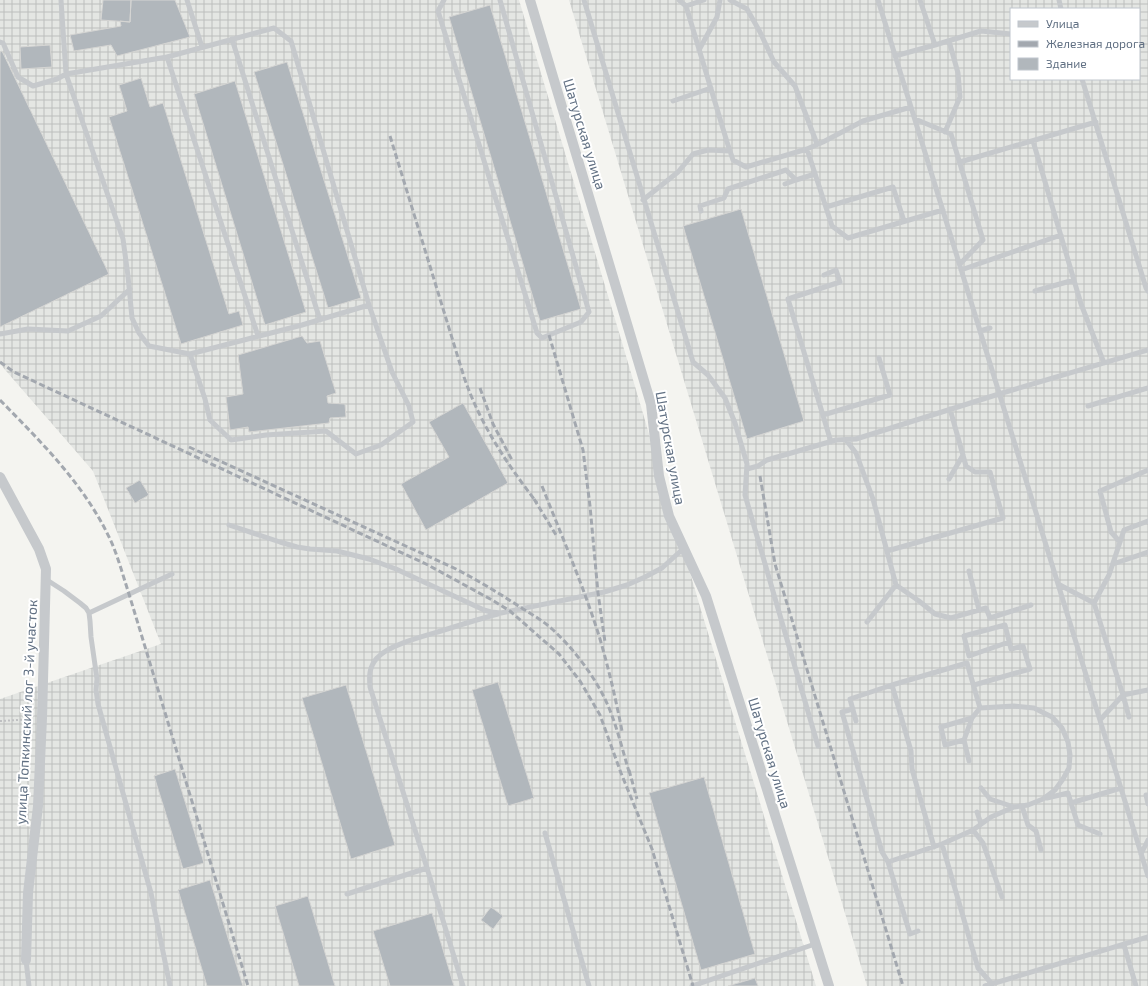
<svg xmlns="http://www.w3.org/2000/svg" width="1148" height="986" viewBox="0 0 1148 986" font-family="'Exo 2',sans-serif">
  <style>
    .industrial { fill: url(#industrial-grid); fill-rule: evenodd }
    .building { fill: #b1b7bc; stroke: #d5d5d3 }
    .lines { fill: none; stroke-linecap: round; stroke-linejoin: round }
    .path { stroke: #bfc0c2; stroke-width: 2; stroke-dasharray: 2 2; stroke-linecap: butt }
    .service { stroke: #c6c9cc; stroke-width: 5 }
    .minor { stroke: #c6c9cc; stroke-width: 10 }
    .rail { stroke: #a3a8af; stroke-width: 3; stroke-dasharray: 6 3; stroke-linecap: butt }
    .labels { text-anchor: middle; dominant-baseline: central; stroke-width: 4; stroke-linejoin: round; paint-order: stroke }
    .street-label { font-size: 14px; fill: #617083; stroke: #fff }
  </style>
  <defs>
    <pattern id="industrial-grid" width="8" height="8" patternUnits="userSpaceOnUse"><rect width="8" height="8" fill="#e4e6e3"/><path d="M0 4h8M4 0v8" fill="none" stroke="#bcbfbd"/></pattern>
  </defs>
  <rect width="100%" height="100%" fill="#f4f4f0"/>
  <path class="industrial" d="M0,0H519L621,339L701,610L816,986H0V699L161,644L93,471L0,364Z
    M569,0H1148V986H867ZM1011,9H1139V79H1011Z"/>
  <path class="building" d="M103,0H131L130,22L101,20Z
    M131,0H175L190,37L117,56L111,45L74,51L70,35L121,26L120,21L130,22Z
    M490,5L581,309L540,321L449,17Z
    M50,45L52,67L21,69L20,47Z
    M2,51L109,274L0,327V52Z
    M287,62L361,298L328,308L254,72Z
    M141,78L150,107L163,103L229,314L239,311L243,325L181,344L109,117L127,111L119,85Z
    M235,81L306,312L265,325L194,94Z
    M741,209L804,421L747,439L683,226Z
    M302,336L307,343L320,341L336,393L327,396L328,403L345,404L346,417L330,418L329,423L249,432L248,427L230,430L226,397L243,394L238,355Z
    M463,403L508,483L426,530L401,484L449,457L429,422Z
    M140,480L149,495L135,503L126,488Z
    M498,682L534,798L508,806L472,690Z
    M346,685L395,845L351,859L302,698Z
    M175,769L204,863L183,869L154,776Z
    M704,777L755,954L701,970L649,793Z
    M210,880L243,986H207L178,890Z
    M308,896L335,986H299L275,906Z
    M491,907L503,916L493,929L481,920Z
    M432,913L454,986H390L373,931Z
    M755,978L758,986H728Z"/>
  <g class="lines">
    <path class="path" d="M0,721L33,719"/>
    <path class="service" d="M187,0L202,47
      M444,0L438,11L537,333L542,338L581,322L589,312L500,0
      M584,0L693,362L708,375L725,398L735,423L747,464L745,495L818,746
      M679,0L686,6L727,142L733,160L746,167L807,149L823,142L863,121L911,107
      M730,0L747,9L760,32L774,62L795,86L817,144
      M878,0L1148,876
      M920,0L935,45
      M1059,0L1061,9
      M686,6L704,0
      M232,39L320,320
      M0,42L3,43L18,77L33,86L57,79L66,74L167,57L274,28L291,41L369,305L302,325L190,354L149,346L139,333L132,318L128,276L123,239L66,74L61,0
      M699,50L717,17L720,0
      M895,56L935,45L981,31L1011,34
      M167,57L258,336
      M1082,79L1146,288L1148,291
      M673,101L711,88
      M915,119L951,134L983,240L960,264
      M945,132L960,97L958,73L949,41
      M1033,141L1081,304L1104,363
      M807,149L832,226L848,238L943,210
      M960,162L1096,122
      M785,184L796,180
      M643,200L678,172L693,154L708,150L730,151
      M826,207L893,187L904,221
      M701,211L700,206L724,198L728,189L786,170L796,180L815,174
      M961,270L1061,235
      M824,275L836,270L840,282L788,299L831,442
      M1035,291L1074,280
      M980,331L990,328
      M0,334L28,329L68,331L101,316L130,289
      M190,354L205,399L210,420L231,440L266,435L326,431L356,454L381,445L413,422L409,406L392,372L369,305
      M1088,406L1148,388
      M823,415L890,395L879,358
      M846,440L856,453L873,499L896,585L867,622
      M747,469L758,466L767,460L836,440L856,439L999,394L1148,350
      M949,479L963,455
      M229,525L280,542L297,547L310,549L337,551L369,559L396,569L484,610L491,612L501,613L604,592L627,585L645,577L662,568L684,548
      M1120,542L1111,532L1100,491L1148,470
      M887,551L1003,518L990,472H975L966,466L950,409
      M1113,564L1148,552
      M969,571L979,610
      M47,580L64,591L80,603L86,608L89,613L90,621L91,637L97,679L96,690L98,704L151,893L170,986
      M1058,584L1094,603L1123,695L1100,720
      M896,585L919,601L935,614L951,618L986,608L990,618L1031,605
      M1094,603L1109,575L1124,530L1148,521
      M89,613L172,574
      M892,685L967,663L980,708L1014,706L1034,708L1052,717L1062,728L1068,742L1070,755L1069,768L1063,779L1055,790L1043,799L1028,805L1014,807L990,799L981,788
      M974,685L1030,669L1023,646L1011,649L1005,625L964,636L969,656L1009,642
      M853,709L842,712L882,852L888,862
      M1129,717L1123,695L1148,690
      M856,721L850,699L892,685L911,751L912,769L934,847
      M964,740L972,718
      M969,761L964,740L945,745L941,727L972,718L980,708
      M1148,795H1146L1148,804
      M1047,798L1068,793L1071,803L1121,788
      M1071,803L1078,825L1100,834
      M1022,806L1028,825L1036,831L1041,850
      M977,812L981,824
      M973,830L983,843L1002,897
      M545,833L589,986
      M942,844L973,830L991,817L1014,807
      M1141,854L1148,840
      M427,868L463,986
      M347,894L427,868L370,687C369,676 369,667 377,658C388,645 424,636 441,631C460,625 479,619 498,614
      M918,931L910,934L888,862L942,844L978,968L992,984
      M1124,945L1136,986
      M26,960L29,986
      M692,986L815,944
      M985,986L1148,937"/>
    <path class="minor" d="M530,0L651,404L659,476L669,516L706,596L829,986
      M0,477L39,549L46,569L42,718L38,806L28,893L26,960"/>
    <path class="rail" d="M390,136L464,377C481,426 506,462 537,503
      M549,335L583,450L590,506L598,593L605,642
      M0,362L14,372L428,565L492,600L510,611L559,654L580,681L600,715L621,773L652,849L693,986
      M480,388L493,424L512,460
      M0,400C41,442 84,484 110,539C118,556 123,576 129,594L248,986
      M189,447L456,569C477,580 497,592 517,605C529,613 541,619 552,629C572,647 592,673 604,697C616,721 622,749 630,775
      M760,476L775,564L903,986
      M542,486C562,537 584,587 600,639C609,670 616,700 622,731
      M534,499L556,535
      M629,770L637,799"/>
  </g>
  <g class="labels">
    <g class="street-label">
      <text transform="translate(585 134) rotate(73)">Шатурская улица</text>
      <text transform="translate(671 448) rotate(80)">Шатурская улица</text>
      <text transform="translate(26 712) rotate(-87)">улица Топкинский лог 3-й участок</text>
      <text transform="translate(770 753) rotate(73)">Шатурская улица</text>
    </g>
  </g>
  <rect x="1010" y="8" width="130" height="72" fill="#ffffff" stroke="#c0c6cd"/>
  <rect x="1018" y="21" width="20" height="6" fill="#c6c9cc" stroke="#c0c6cd"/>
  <text x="1046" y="28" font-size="12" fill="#617083">Улица</text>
  <rect x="1018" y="41" width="20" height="6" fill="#a3a8af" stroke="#c0c6cd"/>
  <text x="1046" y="48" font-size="12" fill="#617083">Железная дорога</text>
  <rect x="1018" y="58" width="20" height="12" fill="#b1b7bc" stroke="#c0c6cd"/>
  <text x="1046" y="68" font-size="12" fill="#617083">Здание</text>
</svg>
